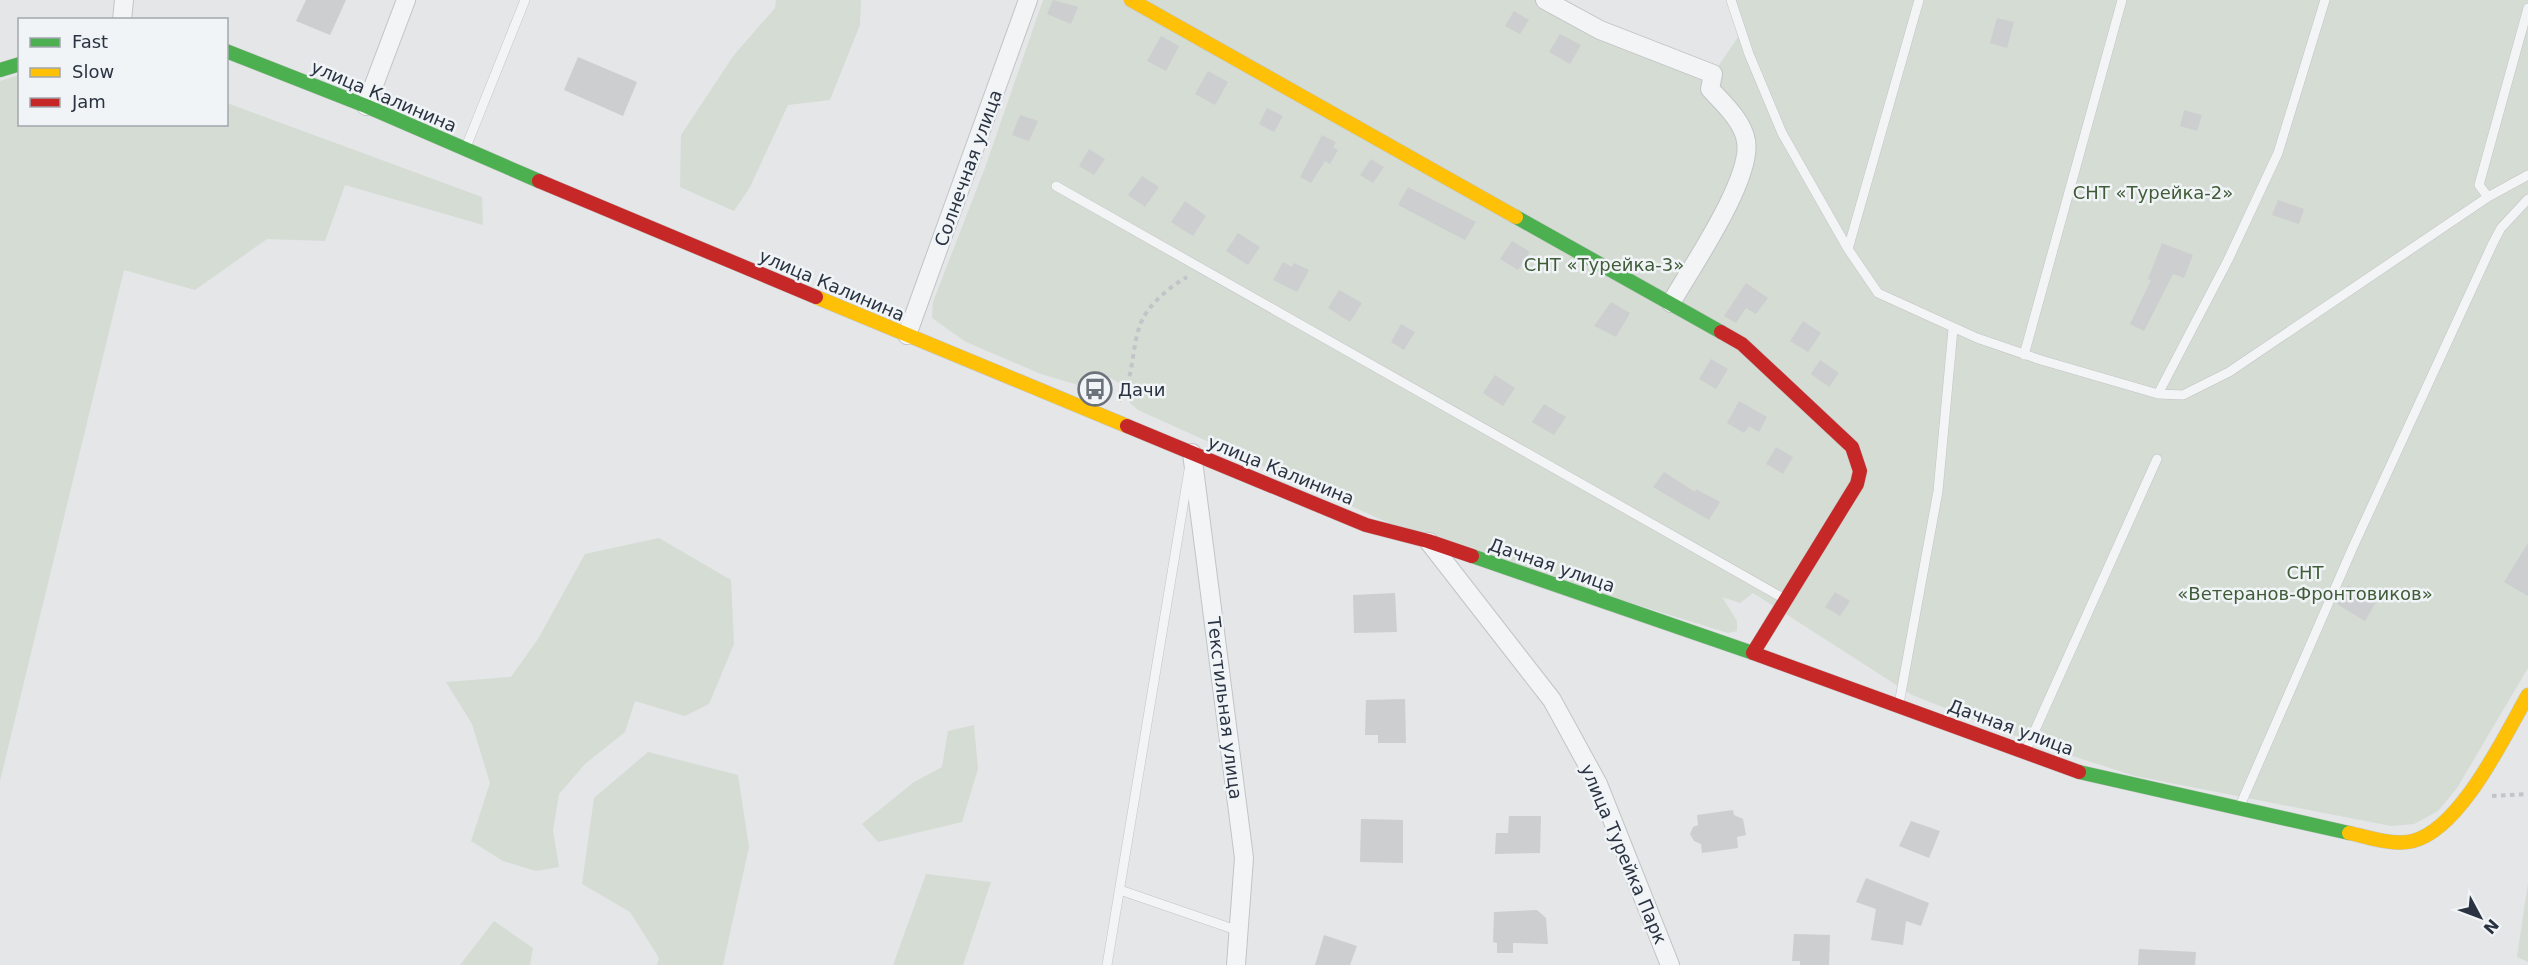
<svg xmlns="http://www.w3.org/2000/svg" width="2528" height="965" viewBox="0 0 2528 965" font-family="'DejaVu Sans',sans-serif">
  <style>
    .green { fill: #d5dcd4 }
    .building { fill: #ccced0 }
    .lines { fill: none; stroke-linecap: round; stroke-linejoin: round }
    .lane-casing { stroke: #c2c4c6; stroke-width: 10 }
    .street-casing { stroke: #c2c4c6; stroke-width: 20 }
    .fast-casing { stroke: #c2c4c6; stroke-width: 15 }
    .slow-casing { stroke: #c2c4c6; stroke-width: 15 }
    .jam-casing { stroke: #c2c4c6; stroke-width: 15 }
    .path { stroke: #c2c4c8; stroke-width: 4; stroke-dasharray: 4.5 4.5; stroke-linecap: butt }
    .lane { stroke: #f2f4f5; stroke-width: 9 }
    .street { stroke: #f2f4f5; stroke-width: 18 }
    .fast { stroke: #4caf50; stroke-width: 14 }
    .slow { stroke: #ffc107; stroke-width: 14 }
    .jam { stroke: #c62828; stroke-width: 14 }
    .labels { text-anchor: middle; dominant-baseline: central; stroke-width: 5; stroke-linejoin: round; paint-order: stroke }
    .street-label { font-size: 18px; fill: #2a3341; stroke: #f1f4f7 }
    .park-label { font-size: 18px; fill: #405c38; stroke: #f1f4f7 }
    .poi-label { font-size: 18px; fill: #2a3341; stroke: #f1f4f7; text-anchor: start }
  </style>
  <rect width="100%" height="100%" fill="#e4e6e8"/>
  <path class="green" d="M776,0H861L860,25L830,100L788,105L750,187L734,211L680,187L681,135L734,55L775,8Z
    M1043,0H1545L1713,74L1738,37L1728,0H2528V668L2457,788L2438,811L2414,824L2391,826L2135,776L2041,746L1912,695L1753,593L1740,603L1722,597L1737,621V631L1728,633L1422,538L1138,410L1129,402V390L1111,378L1087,374L1078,385L1041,374L966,342L932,318L933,302L986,165Z
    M19,75L20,124H226L227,103L482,197L483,225L345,185L325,241L267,239L195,290L124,270L0,781V81Z
    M659,538L731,580L734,644L709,704L685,716L635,701L625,732L585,764L559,794L553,831L559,867L536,871L503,861L471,841L490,783L472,724L446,682L511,677L538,639L585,554Z
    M974,725L978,769L962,822L878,842L862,824L914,782L942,767L948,731Z
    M648,752L738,775L749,847L723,965H657L659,958L630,912L582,884L594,798Z
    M926,874L991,882L963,965H893Z
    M2528,883V962L2517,957Z
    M494,921L533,948L530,965H460Z"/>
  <path class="building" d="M306,0H346L330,35L296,21Z
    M1053,0L1078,7L1071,24L1047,14Z
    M1514,11L1529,20L1520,34L1505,26Z
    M1997,18L2014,22L2007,48L1990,43Z
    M1560,34L1581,45L1570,64L1549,52Z
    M1161,36L1179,46L1166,71L1147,61Z
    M578,57L637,82L623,116L564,90Z
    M1208,71L1228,82L1215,105L1195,94Z
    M1267,108L1283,116L1274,132L1259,124Z
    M2184,110L2202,115L2197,131L2180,126Z
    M1020,115L1038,121L1029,141L1012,135Z
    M1322,135L1336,142L1333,147L1338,150L1330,164L1325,161L1311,183L1300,177Z
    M1089,149L1105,159L1094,175L1079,166Z
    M1371,159L1384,167L1373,183L1360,175Z
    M1142,176L1159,187L1145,207L1128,195Z
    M1408,187L1476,222L1465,240L1398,205Z
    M2278,200L2304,209L2299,224L2272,215Z
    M1185,201L1206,216L1193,236L1171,222Z
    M1238,233L1260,247L1248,265L1226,251Z
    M1512,241L1530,252L1518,270L1500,259Z
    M2162,243L2193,255L2184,278L2173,274L2144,331L2130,324L2151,280L2148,279Z
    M1283,262L1292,267L1294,263L1309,270L1297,292L1273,280Z
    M1746,283L1768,298L1756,314L1746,308L1736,323L1724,316Z
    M1339,290L1362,303L1350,322L1328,308Z
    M1611,302L1630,313L1616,337L1594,326Z
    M1803,321L1821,333L1808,352L1790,341Z
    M1401,324L1415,332L1404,350L1391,342Z
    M1711,359L1728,369L1716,389L1699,379Z
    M1820,360L1839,373L1829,387L1811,374Z
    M1495,375L1515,388L1503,406L1483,393Z
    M1739,401L1767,417L1759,432L1749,426L1744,433L1727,423Z
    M1544,404L1566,417L1554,435L1532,422Z
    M1776,447L1793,457L1783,474L1766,464Z
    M1664,472L1695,492L1696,489L1720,502L1709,520L1653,487Z
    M2528,543V596L2504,582Z
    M2348,585L2376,602L2365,621L2337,604Z
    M1835,592L1850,601L1840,616L1825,607Z
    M1395,593L1397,632L1354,633L1353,595Z
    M1405,699L1406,743H1378V735H1365L1366,700Z
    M1733,810L1734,815L1743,819L1746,835L1737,837L1738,848L1702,853L1701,844L1694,841L1690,834L1693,827L1698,825L1697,815Z
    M1509,816H1541L1540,853L1495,854L1496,833H1508Z
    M1361,819L1403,820V863L1360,862Z
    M1911,821L1940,831L1929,858L1899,846Z
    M1866,878L1929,903L1921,926L1906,921L1903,945L1871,940L1876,909L1856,902Z
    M1537,910L1546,918L1548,944L1513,943V953H1497V943L1493,942L1494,912Z
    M1794,934L1830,935L1829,965H1800V961H1792Z
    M1324,935L1357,946L1350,965H1315Z
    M2139,949L2196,952L2195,965H2138Z"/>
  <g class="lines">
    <defs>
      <path id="lane" d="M1731,0L1749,54L1782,133L1848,249L1878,293L1977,338L2041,360L2158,394L2183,395L2229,372L2488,197L2528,175
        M466,147L525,0
        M1056,186L1783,598
        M2488,197L2479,185L2528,8
        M1848,249L1919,0
        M2024,355L2122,0
        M2158,394L2228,260L2278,153L2325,0
        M1899,704L1938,491L1953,329
        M2026,750L2157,459
        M2239,808L2353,547L2493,243L2501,228L2528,199
        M1120,890L1239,931
        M1107,965L1189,470"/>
      <path id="street" d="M1545,0L1600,30L1713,74L1710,89C1723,103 1743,121 1746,141C1753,178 1691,268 1671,303
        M122,20L124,0
        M366,106L406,0
        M907,335L1028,0
        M1192,453L1244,858L1236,965
        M1429,542L1552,700L1598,784L1670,965"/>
      <path id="fast" d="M226,51L366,106L539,181
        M0,70L20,64
        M1516,217L1721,332
        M1472,556L1753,653
        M2079,772L2349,833"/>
      <path id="slow" d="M1131,0L1516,217
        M816,297L1127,426
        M2349,833C2369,837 2392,846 2413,841C2461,829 2505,735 2528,695"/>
      <path id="jam" d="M539,181L816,297
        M1721,332L1742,344L1852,447L1860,471L1857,484L1753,653
        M1127,426L1366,525L1428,541L1472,556
        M1753,653L2079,772"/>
    </defs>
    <use href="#lane" class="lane-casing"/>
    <use href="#street" class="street-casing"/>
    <use href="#fast" class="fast-casing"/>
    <use href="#slow" class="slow-casing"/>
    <use href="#jam" class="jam-casing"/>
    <path class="path" d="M1119,401C1134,379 1131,353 1139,328C1145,307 1169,287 1187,277
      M2492,796L2528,794"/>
    <use href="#lane" class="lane"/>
    <use href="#street" class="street"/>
    <use href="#fast" class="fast"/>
    <use href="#slow" class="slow"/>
    <use href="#jam" class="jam"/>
  </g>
  <defs>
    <symbol id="bus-ring" viewBox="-11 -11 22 22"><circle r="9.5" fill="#f1f4f7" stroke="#6b727b" stroke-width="1.5"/><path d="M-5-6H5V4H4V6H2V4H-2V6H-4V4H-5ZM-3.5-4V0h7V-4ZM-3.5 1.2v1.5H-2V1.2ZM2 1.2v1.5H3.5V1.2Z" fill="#6b727b"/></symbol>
  </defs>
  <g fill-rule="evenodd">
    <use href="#bus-ring" x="1076" y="370" width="38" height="38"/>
  </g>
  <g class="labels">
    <g class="street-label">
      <text transform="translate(384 96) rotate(23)">улица Калинина</text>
      <text transform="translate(968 168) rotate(-70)">Солнечная улица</text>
      <text transform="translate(832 285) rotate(23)">улица Калинина</text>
      <text transform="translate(1281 470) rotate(22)">улица Калинина</text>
      <text transform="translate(1552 565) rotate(19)">Дачная улица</text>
      <text transform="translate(1225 708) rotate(83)">Текстильная улица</text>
      <text transform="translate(2011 727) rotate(20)">Дачная улица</text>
      <text transform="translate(1624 854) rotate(67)">улица Турейка Парк</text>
    </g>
    <g class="park-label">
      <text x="2153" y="192">СНТ «Турейка-2»</text>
      <text x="1604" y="264">СНТ «Турейка-3»</text>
      <text x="2305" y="572">СНТ<tspan x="2305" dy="21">«Ветеранов-Фронтовиков»</tspan></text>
    </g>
    <g class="poi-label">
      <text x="1118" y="389">Дачи</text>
    </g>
  </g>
  <rect x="18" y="18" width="210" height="108" fill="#f1f4f7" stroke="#a1a7ae" stroke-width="1.5"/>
  <rect x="30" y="38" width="30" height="9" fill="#4caf50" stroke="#a1a7ae" stroke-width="1.5"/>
  <text x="72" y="48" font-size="18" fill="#2a3341">Fast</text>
  <rect x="30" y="68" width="30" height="9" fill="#ffc107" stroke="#a1a7ae" stroke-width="1.5"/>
  <text x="72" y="78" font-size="18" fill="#2a3341">Slow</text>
  <rect x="30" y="98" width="30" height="9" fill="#c62828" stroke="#a1a7ae" stroke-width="1.5"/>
  <text x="72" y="108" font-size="18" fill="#2a3341">Jam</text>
  <g transform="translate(2480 917) rotate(131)" stroke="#f1f4f7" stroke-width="4.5" paint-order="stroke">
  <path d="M0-4.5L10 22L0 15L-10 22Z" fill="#2a3341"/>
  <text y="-9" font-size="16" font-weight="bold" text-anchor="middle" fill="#2a3341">N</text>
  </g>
</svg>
